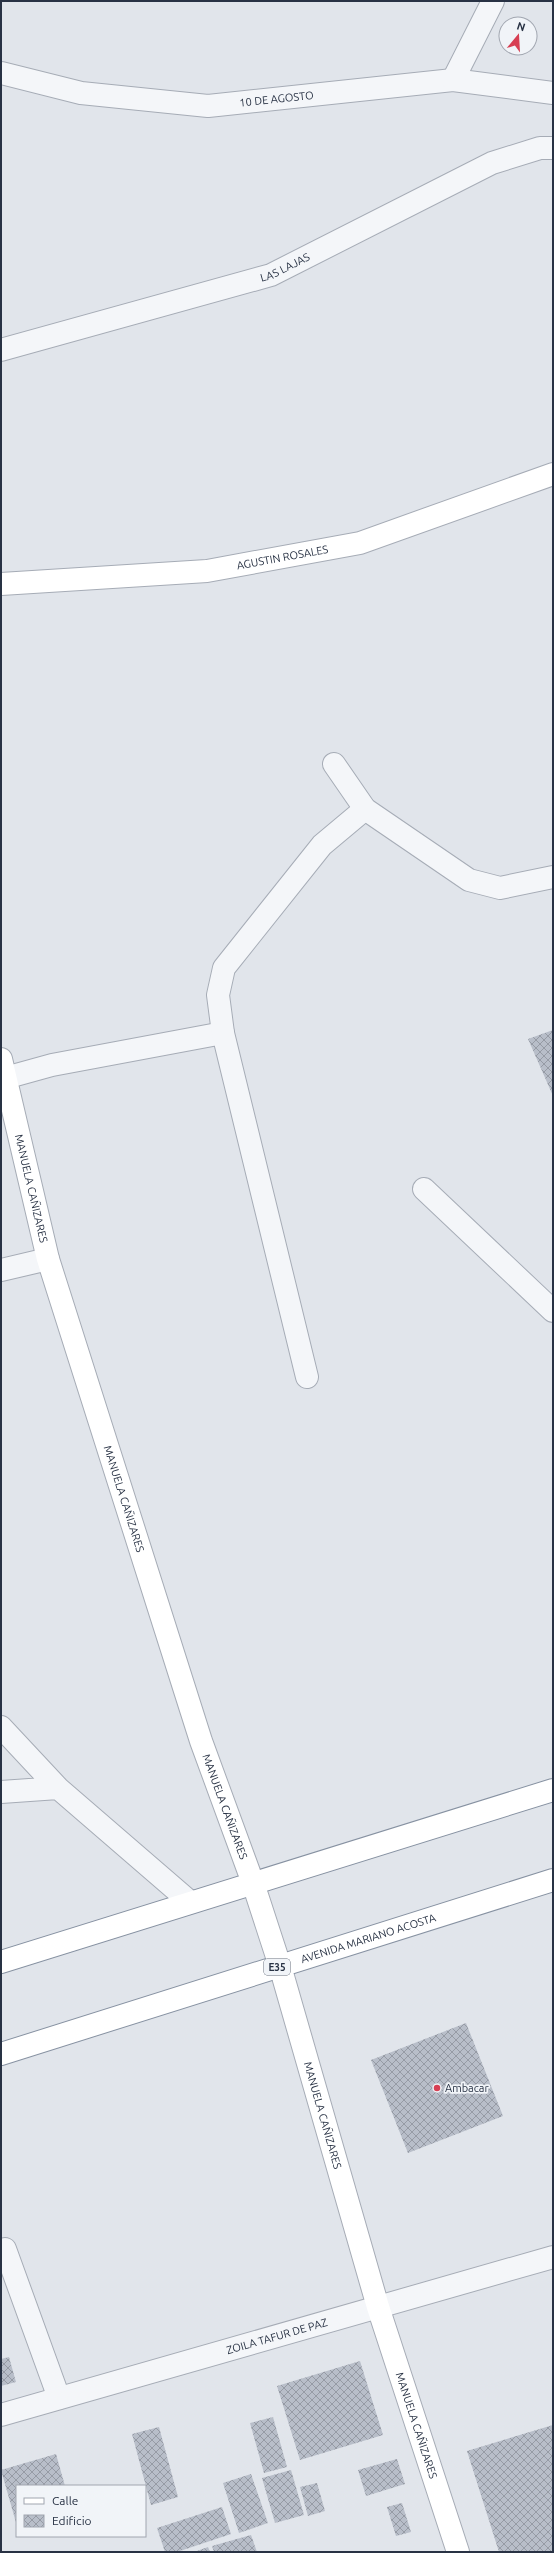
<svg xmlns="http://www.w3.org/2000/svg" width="554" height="2553" viewBox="0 0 554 2553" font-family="Ubuntu,sans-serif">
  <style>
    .building { fill: url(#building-cross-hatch) }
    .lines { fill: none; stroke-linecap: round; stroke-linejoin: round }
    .lane-casing { stroke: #a6acb6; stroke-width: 24 }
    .street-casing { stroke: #a6acb6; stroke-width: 24 }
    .secondary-casing { stroke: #a6acb6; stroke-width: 24 }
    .highway-casing { stroke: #8792a2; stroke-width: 24 }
    .lane { stroke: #f4f6f9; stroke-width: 22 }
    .street { stroke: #f4f6f9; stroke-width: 22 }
    .secondary { stroke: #fff; stroke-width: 22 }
    .highway { stroke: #fff; stroke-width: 22 }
    .poi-dot { fill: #d73f53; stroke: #f1f4f8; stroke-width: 1.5 }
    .labels { text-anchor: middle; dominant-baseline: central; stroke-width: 3.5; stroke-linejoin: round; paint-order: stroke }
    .shield { fill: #f1f4f8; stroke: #646c7a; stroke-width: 1 }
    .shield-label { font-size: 10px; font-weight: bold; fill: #283244 }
    .street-label { font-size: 11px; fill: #283244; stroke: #f1f4f8 }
    .poi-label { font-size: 11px; fill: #283244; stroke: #f1f4f8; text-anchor: start }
  </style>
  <defs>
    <pattern id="building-cross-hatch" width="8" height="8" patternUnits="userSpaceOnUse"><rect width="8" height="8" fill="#b8bec9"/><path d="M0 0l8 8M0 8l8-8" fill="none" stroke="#969ba5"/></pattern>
  </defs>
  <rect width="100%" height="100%" fill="#e1e5eb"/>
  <path class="building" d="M553,1030V1096L528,1039Z
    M466,2023L503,2116L408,2153L371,2060Z
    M9,2357L16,2382L1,2386V2359Z
    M360,2361L383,2435L300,2460L277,2386Z
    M273,2417L287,2467L264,2473L250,2423Z
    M553,2425V2552H499L467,2451Z
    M159,2427L178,2497L151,2505L132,2434Z
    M56,2454L65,2486H17V2526L1,2470Z
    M397,2459L405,2484L366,2496L358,2470Z
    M291,2470L304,2515L275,2523L262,2478Z
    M251,2474L268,2523L239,2533L223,2483Z
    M317,2483L325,2511L308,2516L300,2487Z
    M402,2503L411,2532L396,2536L387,2507Z
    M222,2507L231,2534L177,2552H165L157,2528Z
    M251,2535L257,2552H214L212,2546Z
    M208,2547L210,2552H194Z"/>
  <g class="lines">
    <defs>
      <path id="lane" d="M1,1727L58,1788
        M1,1792L58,1788L190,1902
        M5,2249L59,2398"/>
      <g id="street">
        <path id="s1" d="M1,73L81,93L208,106L453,80L553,93"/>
        <path d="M453,80L493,1"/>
        <path id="s2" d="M1,350L271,275L492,163L540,148H553"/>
        <path d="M334,764L365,809L469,880L500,888L553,877"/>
        <path d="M5,1078L52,1065L223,1033"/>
        <path d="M424,1189L553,1311"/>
        <path d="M1,1270L48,1259"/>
        <path d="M307,1377L223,1033L218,995L224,968L322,845L365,809"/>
        <path id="s3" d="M1,2415L553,2257"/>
      </g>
      <g id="secondary">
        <path id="s4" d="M1,584L207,571L360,543L553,474"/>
        <path id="s5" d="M1,1059L48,1259L201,1741L253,1883L280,1966L378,2307L458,2552"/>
      </g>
      <g id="highway">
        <path d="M1,1962L553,1790"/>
        <path id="s6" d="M1,2054L553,1880"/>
      </g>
    </defs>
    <use href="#lane" class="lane-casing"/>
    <use href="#street" class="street-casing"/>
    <use href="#secondary" class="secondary-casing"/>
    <use href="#highway" class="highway-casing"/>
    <use href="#lane" class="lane"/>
    <use href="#street" class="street"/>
    <use href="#secondary" class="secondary"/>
    <use href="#highway" class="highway"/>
  </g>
  <circle class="poi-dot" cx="437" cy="2088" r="4"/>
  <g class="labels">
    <rect class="shield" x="264" y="1959" width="26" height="16" rx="3"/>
    <g class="shield-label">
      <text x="277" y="1967">E35</text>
    </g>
    <g class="street-label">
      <text stroke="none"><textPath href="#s1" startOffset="279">10 DE AGOSTO</textPath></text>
      <text stroke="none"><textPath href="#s2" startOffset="296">LAS LAJAS</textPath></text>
      <text stroke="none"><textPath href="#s4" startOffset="283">AGUSTIN ROSALES</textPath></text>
      <text stroke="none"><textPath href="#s5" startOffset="133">MANUELA CAÑIZARES</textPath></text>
      <text stroke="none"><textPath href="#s5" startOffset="457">MANUELA CAÑIZARES</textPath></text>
      <text stroke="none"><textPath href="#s5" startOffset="781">MANUELA CAÑIZARES</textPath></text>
      <text stroke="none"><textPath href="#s6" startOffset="385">AVENIDA MARIANO ACOSTA</textPath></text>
      <text stroke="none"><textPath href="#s5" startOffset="1105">MANUELA CAÑIZARES</textPath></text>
      <text stroke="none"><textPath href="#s3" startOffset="287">ZOILA TAFUR DE PAZ</textPath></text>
      <text stroke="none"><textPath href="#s5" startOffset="1429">MANUELA CAÑIZARES</textPath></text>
    </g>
    <g class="poi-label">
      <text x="445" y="2088">Ambacar</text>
    </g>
  </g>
  <rect width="554" height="2553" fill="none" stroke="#283244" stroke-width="4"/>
  <rect x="16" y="2485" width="130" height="52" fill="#f1f4f8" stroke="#a1a6b0"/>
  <rect x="24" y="2498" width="20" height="6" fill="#ffffff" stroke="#a1a6b0"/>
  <text x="52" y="2505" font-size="12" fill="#283244">Calle</text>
  <rect x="24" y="2515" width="20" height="12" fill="url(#building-cross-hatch)" stroke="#a1a6b0"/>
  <text x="52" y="2525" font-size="12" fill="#283244">Edificio</text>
  <g transform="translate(518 36) rotate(18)"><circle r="19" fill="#f1f4f8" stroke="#a1a6b0"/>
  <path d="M0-3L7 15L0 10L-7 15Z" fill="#d73f53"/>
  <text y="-6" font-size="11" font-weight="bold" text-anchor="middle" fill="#283244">N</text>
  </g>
</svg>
